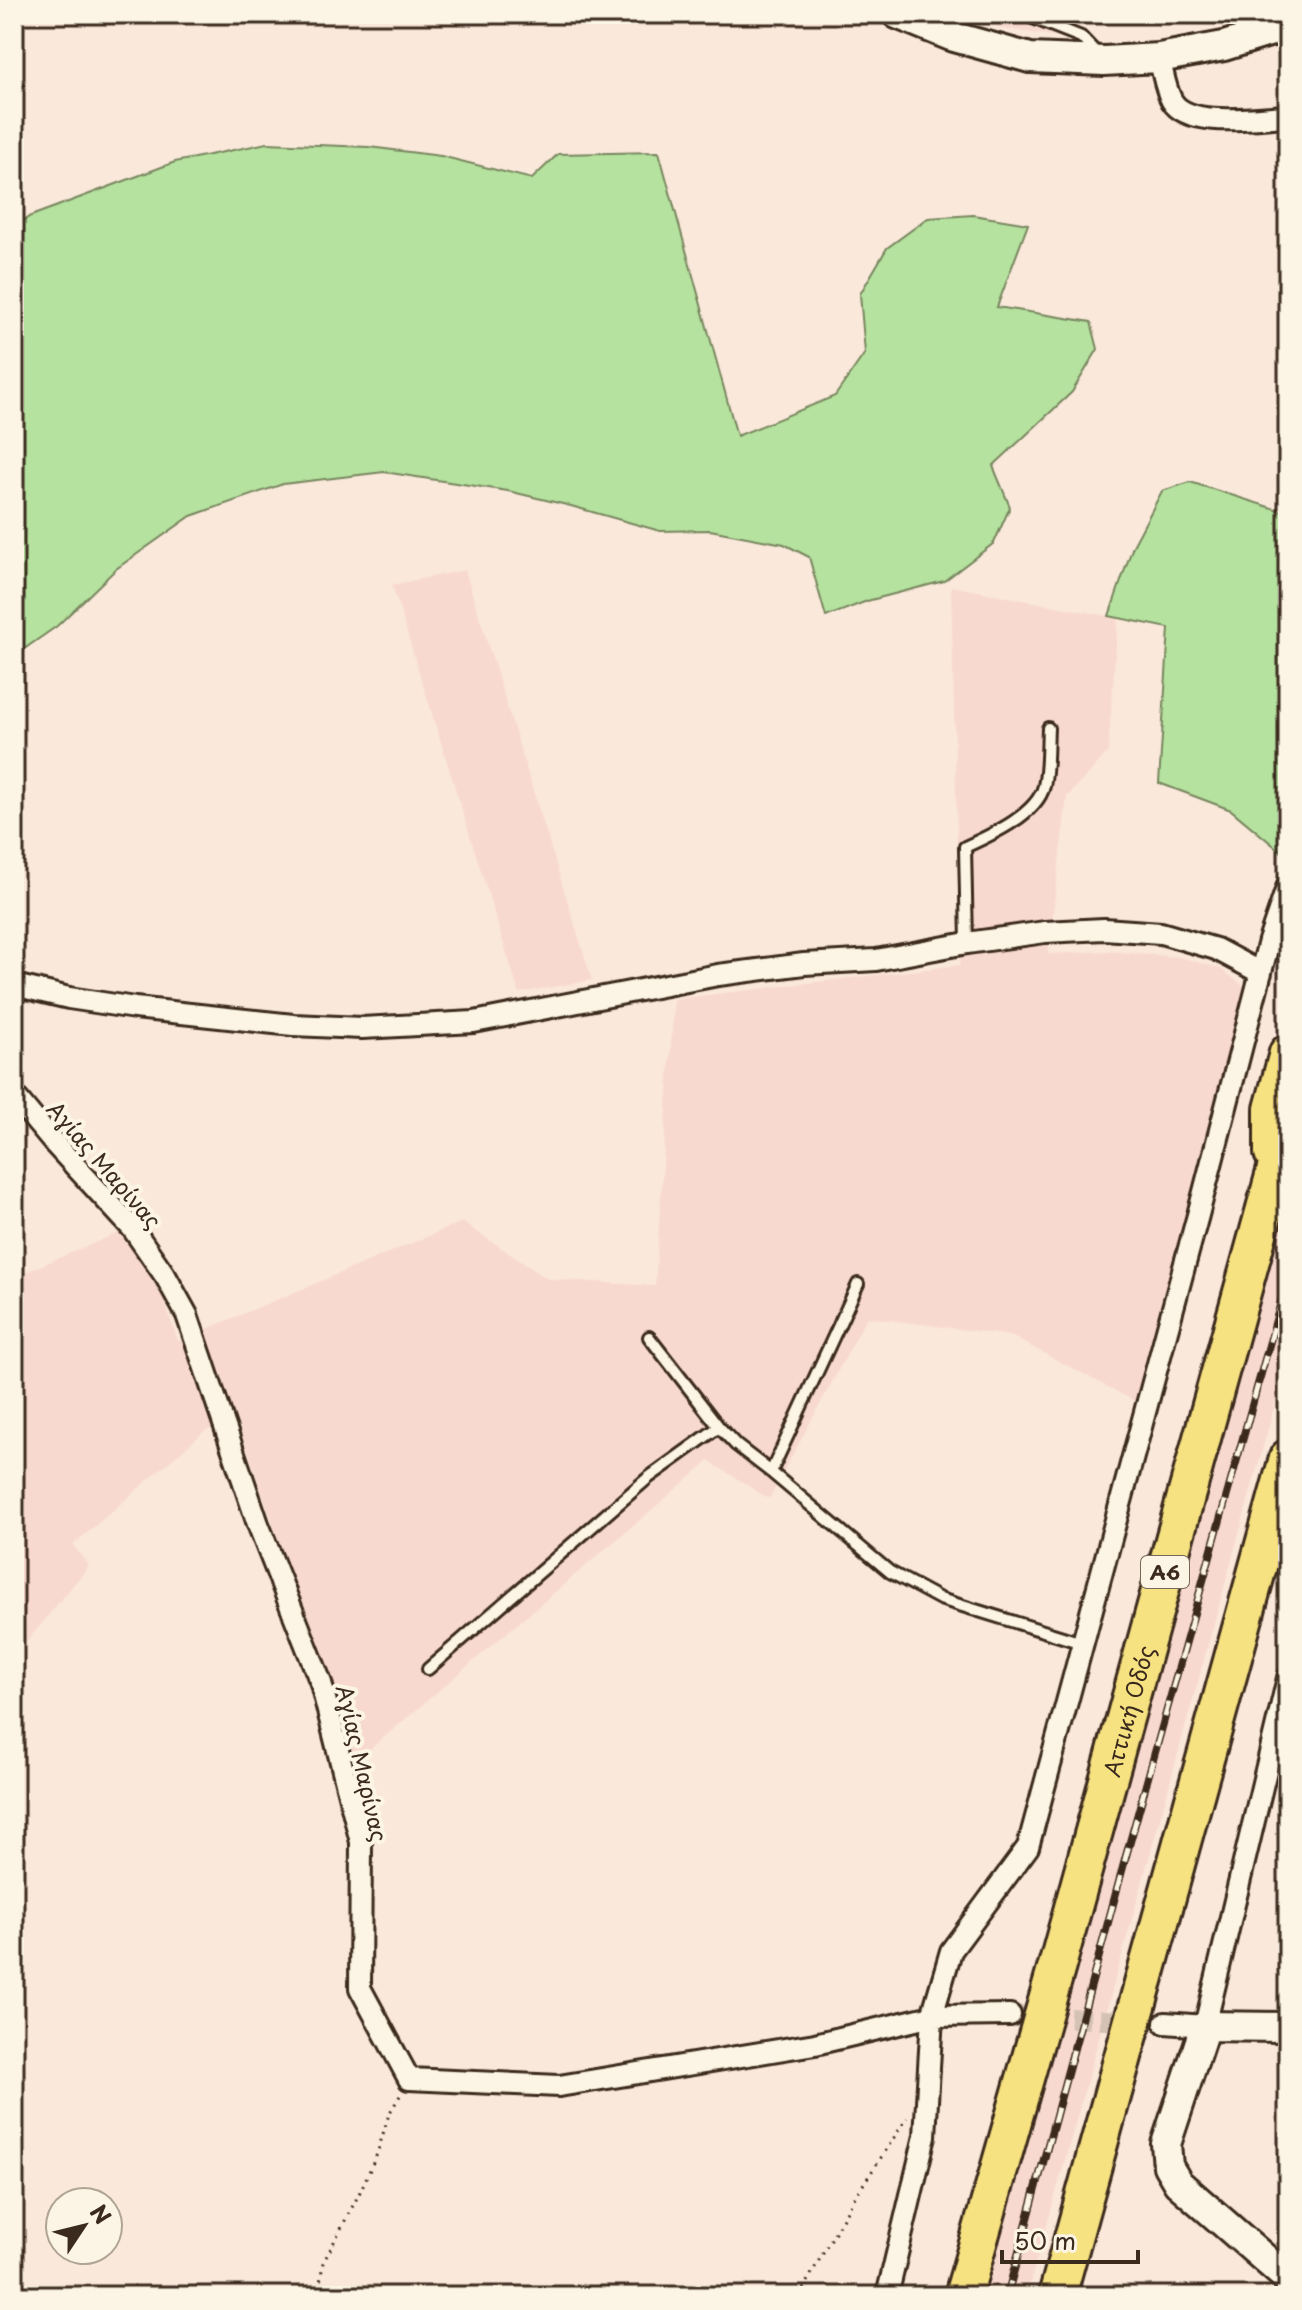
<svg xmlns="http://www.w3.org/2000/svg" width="1302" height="2310" viewBox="0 0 1302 2310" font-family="'Playpen Sans',sans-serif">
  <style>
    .built { fill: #f8d9cf }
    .green { fill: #b5e29f; stroke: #78865e; stroke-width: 2 }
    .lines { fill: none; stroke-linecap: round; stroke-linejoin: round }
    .street-tunnel { stroke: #d4c2b5; stroke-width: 20; stroke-dasharray: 20 10; stroke-linecap: butt }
    .lane-casing { stroke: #3b2a1e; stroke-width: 16 }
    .street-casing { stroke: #3b2a1e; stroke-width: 26 }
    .secondary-casing { stroke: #3b2a1e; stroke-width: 34 }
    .highway-casing { stroke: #3b2a1e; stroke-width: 42 }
    .path { stroke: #3b2a1e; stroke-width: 3; stroke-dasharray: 2 6; stroke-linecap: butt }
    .lane { stroke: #fcf5e5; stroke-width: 10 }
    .street { stroke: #fcf5e5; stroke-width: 20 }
    .secondary { stroke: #fcf5e5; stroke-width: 28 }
    .highway { stroke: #f7e281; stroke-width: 36 }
    .rail-casing { stroke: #3b2a1e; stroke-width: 8 }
    .rail { stroke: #fcf5e5; stroke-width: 5; stroke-dasharray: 15; stroke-linecap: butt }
    .labels { text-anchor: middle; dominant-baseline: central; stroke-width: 8; stroke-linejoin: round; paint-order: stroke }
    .shield { fill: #fcf5e5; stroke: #75675a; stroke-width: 2 }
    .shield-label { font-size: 20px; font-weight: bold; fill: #3b2a1e }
    .street-label { font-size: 22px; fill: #3b2a1e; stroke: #fcf5e5 }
  </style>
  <rect width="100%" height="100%" fill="#fae8db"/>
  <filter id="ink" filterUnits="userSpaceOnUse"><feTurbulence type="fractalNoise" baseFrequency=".0125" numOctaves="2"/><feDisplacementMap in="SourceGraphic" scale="16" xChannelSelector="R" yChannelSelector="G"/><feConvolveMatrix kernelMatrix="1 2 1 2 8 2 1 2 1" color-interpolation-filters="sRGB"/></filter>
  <g filter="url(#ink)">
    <path class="built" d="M960,14H1062V37L1004,29Z
      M465,570L515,732L592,980L519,993L392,585Z
      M951,586L1118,618L1108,752L1067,797L1048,954L1109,951L1179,957L1219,968L1250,990L1146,1407L1011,1336L867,1317L769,1499L709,1461L355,1762L238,1423L206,1430L73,1545L89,1566L14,1657V1277L125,1230L157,1280L178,1341L462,1222L548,1279L655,1286L674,999L960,965Z
      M1288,1190V1357L1047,2225L1026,2296H978Z"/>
    <path class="green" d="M267,143L369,147L441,156L532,179L558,154L659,152L737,436L835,396L865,353L860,294L887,248L928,218L973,215L1028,224L997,307L1091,322L1098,349L1072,392L993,466L1010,507L994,543L944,581L867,601L826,617L809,557L784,544L710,530L660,531L571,506L508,491L384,472L283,484L191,516L116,569L57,626L14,656V226L31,216L175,162Z
      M1190,482L1288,513V846L1285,855L1231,810L1159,783L1169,628L1109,616L1133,546L1162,491Z"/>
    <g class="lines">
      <path class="street-tunnel" d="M1010,2015L1165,2023"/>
      <defs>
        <path id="lane" d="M1029,14L1033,18L1081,37L1100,57
          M967,943L965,847C989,836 1037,815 1044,786C1048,768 1047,747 1048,728
          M858,1284L771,1472L890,1572L940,1599L1082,1643
          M649,1337L719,1427L736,1445L771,1472
          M428,1669L648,1478L719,1427"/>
        <path id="street" d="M1159,58C1163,71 1165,89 1172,101C1189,129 1259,117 1288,116
          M14,985L69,998L135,1008L293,1025L362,1028L474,1022L718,975L804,964L876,960L967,943L1045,932L1104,929L1161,933L1216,949L1261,973
          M14,1095L53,1142L133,1229L166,1277L187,1315L258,1524L321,1683L361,1842L360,1988L409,2079L559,2086L815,2044L932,2016L1010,2015
          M1165,2023L1205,2026L1288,1678
          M887,2296L925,2136L932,2016L951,1951L1028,1847L1198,1215L1269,941L1288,885"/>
        <path id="secondary" d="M897,14L951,36L1030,58L1104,61L1159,58L1224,46L1288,26
          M1288,2027L1205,2026L1166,2144L1168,2166L1178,2183L1288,2279"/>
        <g id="highway">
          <path d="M1273,1153V1109L1288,1053"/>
          <path id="s1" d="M963,2296L1057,1966L1288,1125"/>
          <path d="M1057,2296L1288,1458"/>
        </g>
      </defs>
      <use href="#lane" class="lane-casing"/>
      <use href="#street" class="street-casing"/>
      <use href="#secondary" class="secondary-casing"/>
      <use href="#highway" class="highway-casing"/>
      <path class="path" d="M318,2296L323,2263L359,2194L377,2154L389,2114L401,2094
        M799,2296L853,2200L907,2118"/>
      <use href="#lane" class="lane"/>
      <use href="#street" class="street"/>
      <use href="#secondary" class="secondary"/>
      <use href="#highway" class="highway"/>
      <defs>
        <path id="rail" d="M1007,2296L1126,1856L1288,1277"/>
      </defs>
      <use href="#rail" class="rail-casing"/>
      <use href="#rail" class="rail"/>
    </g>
  </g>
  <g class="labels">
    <rect class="shield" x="1141" y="1556" width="48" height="32" rx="6"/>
    <g class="shield-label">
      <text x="1165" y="1572">Α6</text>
    </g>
    <g class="street-label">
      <text transform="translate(105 1164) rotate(49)">Αγίας Μαρίνας</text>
      <text stroke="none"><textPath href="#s1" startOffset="608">Αττική Οδός</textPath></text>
      <text transform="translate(363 1763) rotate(77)">Αγίας Μαρίνας</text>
    </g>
  </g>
  <rect width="1302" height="2310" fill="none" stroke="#fcf5e5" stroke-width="48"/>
  <rect x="24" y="24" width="1254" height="2262" fill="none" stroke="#3b2a1e" stroke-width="3" filter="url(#ink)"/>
  <g transform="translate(84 2226) rotate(55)"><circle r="38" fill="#fcf5e5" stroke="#afa495" stroke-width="2"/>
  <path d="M0-6L14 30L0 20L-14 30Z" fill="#3b2a1e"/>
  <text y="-12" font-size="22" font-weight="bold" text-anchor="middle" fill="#3b2a1e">N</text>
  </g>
  <path d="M1002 2250v12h136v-12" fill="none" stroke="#3b2a1e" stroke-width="4"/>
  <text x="1014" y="2250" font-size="24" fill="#3b2a1e" stroke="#fcf5e5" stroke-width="6" paint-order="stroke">50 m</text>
</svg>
